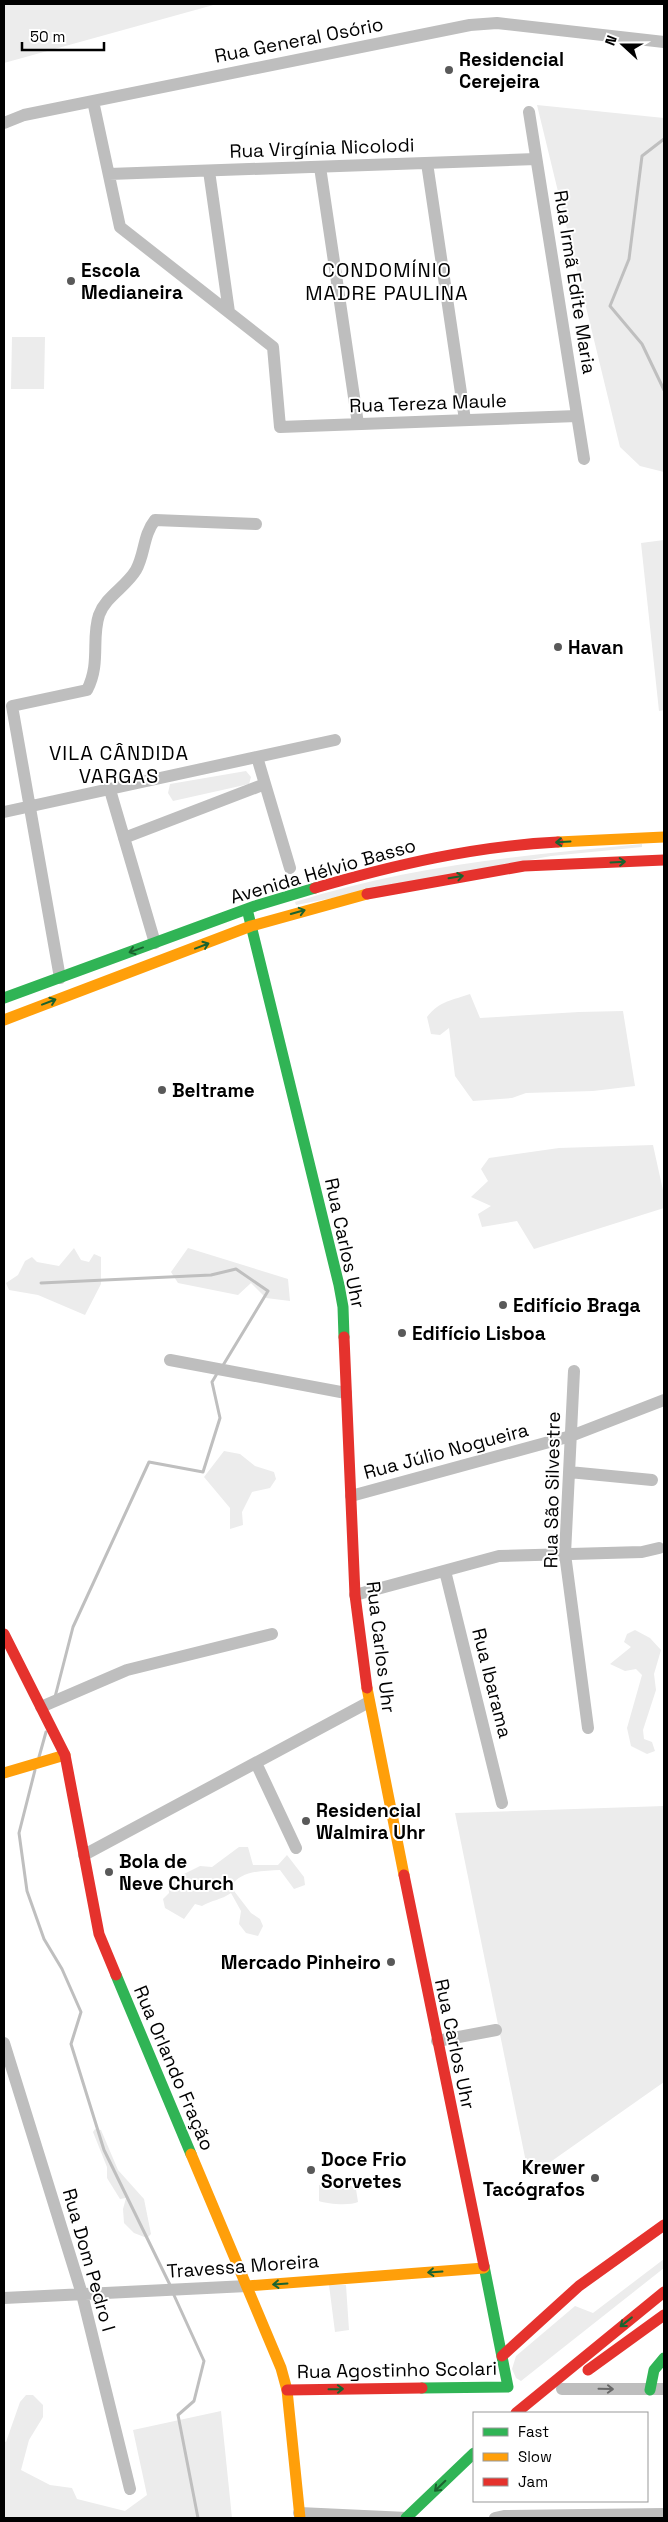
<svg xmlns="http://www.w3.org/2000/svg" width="668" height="2522" viewBox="0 0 668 2522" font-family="'Space Grotesk',sans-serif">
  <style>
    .green { fill: #ececec }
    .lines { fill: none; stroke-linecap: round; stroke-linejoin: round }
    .stream { stroke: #bfbfbf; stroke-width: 3 }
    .street { stroke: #bebebe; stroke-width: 12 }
    .fast { stroke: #30b455; stroke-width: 11 }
    .slow { stroke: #ff9f0a; stroke-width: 11 }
    .jam { stroke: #e5322d; stroke-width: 11 }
    .oneway { stroke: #1a632f }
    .oneway2 { stroke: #686868 }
    .poi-dot { fill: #595959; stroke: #fff; stroke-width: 2 }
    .labels { text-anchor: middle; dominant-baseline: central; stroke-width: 4; stroke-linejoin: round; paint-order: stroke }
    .street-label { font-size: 19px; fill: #000; stroke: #fff }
    .poi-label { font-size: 19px; font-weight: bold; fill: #000; stroke: #fff; text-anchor: start }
    .neighbourhood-label { font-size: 20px; letter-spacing: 1px; fill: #000; stroke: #fff }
  </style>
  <rect width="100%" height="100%" fill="#fff"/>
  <path class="green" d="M4,4H217L4,63Z
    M537,105L664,118V472L640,466L620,447Z
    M12,337H45L44,389H11Z
    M664,540V710L659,711L641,543Z
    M246,771L251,777L249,784L173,801L168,793L170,784Z
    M642,844V847L551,856L296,905L295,902C408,866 524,855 642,844Z
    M470,994L480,1018L579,1012L623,1011L635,1086L593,1091L526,1093L512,1098L473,1101L455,1076L449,1028L440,1035L431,1034L427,1017C439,1001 453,1000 470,994Z
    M653,1145L664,1195V1208L534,1249L517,1221L482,1227L478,1214L491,1206L471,1197L488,1181L481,1169L489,1158L559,1148Z
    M74,1248L81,1260L89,1262L94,1254L101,1257V1284L85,1315L38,1295L9,1290L6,1283L18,1275L25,1261L32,1257L37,1262L59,1266Z
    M188,1248L288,1279L290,1301L266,1298L251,1283L238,1295L178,1283L171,1272Z
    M224,1451L240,1454L255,1466L274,1472L276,1479L270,1488L252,1492L242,1512L243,1525L230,1529V1508L204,1477Z
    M635,1630L650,1638L661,1650L654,1674L656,1690L643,1730L644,1739L652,1742L655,1751L647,1754L631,1746L627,1728L642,1675L636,1669L625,1671L610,1664L631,1647L624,1642L627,1634Z
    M664,1806V2082L529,2177L455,1813Z
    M239,1847H248L253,1865H278L287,1855L304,1877L305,1885L294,1889L280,1870C263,1871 240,1870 231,1887L251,1913L260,1919L263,1926L258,1936L246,1933L239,1924L241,1911L231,1893C221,1900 212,1900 202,1906L195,1904L184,1919L165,1908L163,1899L169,1893L168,1882L200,1866L212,1867Z
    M95,2129L101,2130L118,2170L144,2199L151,2234L147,2238L134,2233L124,2223L123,2209L126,2198L120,2199L107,2178V2167L93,2132Z
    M345,2182L356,2189L358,2202C350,2206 327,2204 319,2201V2185Z
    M664,2259V2268L521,2381L516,2378L512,2369L516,2356L575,2306L593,2313Z
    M329,2285H346L349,2330L335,2332Z
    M26,2395H33L43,2405V2417L29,2440L21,2470L50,2485L72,2488L77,2499L125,2511L147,2495L133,2430L221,2411L232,2518H4V2441L6,2442L20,2402Z"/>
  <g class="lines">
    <path class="stream" d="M664,139L642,156L629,259L610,306L642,344L664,390
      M41,1283L211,1275L236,1269L268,1291L222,1367
      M55,1697L73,1627L149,1462L203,1472L220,1418L212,1382L218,1372
      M39,1757L46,1732
      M35,1770L19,1833L27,1891L44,1939L62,1969L81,2012L71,2044L104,2150L171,2287
      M173,2293L204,2361L194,2401L178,2415L198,2518"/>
    <path class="street" d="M93,101L120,227L273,347L280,427L577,416
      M529,112L584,459
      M4,123L24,115L470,25L497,23L664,42
      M427,163L465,420
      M320,167L358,424
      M209,171L229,312
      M109,174L536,159
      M257,757L290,868
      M110,790L155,943
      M4,812L335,740
      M124,838L265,784
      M60,978L12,706L87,690C101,663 91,639 99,615C106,596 126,587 136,570C145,554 143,535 155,520L256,524
      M170,1360L346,1393
      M574,1371L565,1554L588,1728
      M569,1472L652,1480
      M351,1496L571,1436L664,1400
      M445,1571L502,1803
      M355,1595L499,1556L642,1552L659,1548
      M41,1707L127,1670L272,1634
      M256,1763L296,1848
      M84,1855L369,1702
      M437,2041L496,2030
      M4,2043L82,2294L130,2489
      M4,2298L247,2286
      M562,2389H664
      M299,2513L407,2518
      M495,2518L504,2516L664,2514"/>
    <path class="fast" d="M248,913L339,1285L343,1307L344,1337
      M4,998L255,906L315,888
      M116,1975L191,2154
      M422,2388L508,2387L484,2266
      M650,2390L654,2370L664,2358
      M406,2518L474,2453"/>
    <path class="slow" d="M558,842L664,837
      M4,1020L251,926L367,894
      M367,1688L404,1875
      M4,1773L65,1755
      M191,2154L281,2368L287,2390L300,2518
      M247,2286L484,2268"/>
    <path class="jam" d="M315,888C394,865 475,846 558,842
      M367,894L524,866L664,860
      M344,1337L355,1595L367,1688
      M4,1634L65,1755L99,1934L116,1975
      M404,1875L484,2266
      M502,2356L579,2286L664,2225
      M588,2370L664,2315
      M287,2390L422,2388
      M516,2413L664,2292"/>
  </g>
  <defs><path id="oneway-shaft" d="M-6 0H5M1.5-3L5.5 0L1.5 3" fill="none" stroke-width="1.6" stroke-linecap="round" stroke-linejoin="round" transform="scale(1.25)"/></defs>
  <g class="oneway">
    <use href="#oneway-shaft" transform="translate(563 842) rotate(177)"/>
    <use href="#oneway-shaft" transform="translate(618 862) rotate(-3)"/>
    <use href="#oneway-shaft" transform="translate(456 877) rotate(-9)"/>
    <use href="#oneway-shaft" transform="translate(298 912) rotate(-16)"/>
    <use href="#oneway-shaft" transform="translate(202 946) rotate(-21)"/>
    <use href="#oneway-shaft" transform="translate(136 950) rotate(160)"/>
    <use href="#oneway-shaft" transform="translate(49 1002) rotate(-21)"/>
    <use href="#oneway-shaft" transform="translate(435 2272) rotate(176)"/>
    <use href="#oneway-shaft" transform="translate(280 2284) rotate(176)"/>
    <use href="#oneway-shaft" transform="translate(626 2322) rotate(142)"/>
    <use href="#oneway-shaft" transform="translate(336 2389) rotate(-1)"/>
    <use href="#oneway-shaft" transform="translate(440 2486) rotate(136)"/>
  </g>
  <use class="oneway2" href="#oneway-shaft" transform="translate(606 2389) rotate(1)"/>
  <g class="poi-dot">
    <circle cx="449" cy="70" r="5"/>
    <circle cx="71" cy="281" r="5"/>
    <circle cx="558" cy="647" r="5"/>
    <circle cx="162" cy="1090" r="5"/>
    <circle cx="503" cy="1305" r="5"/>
    <circle cx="402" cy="1333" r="5"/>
    <circle cx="306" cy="1821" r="5"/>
    <circle cx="109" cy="1872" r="5"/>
    <circle cx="391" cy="1962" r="5"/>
    <circle cx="311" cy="2170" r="5"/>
    <circle cx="595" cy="2178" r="5"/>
  </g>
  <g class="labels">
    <g class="street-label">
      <text transform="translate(299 40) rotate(-11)">Rua General Osório</text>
      <text transform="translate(322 148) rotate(-2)">Rua Virgínia Nicolodi</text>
      <text transform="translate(575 282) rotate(81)">Rua Irmã Edite Maria</text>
      <text transform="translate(428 403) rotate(-2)">Rua Tereza Maule</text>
      <text transform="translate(323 871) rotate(-16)">Avenida Hélvio Basso</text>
      <text transform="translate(345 1243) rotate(78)">Rua Carlos Uhr</text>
      <text transform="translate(446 1451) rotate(-15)">Rua Júlio Nogueira</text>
      <text transform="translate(552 1490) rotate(-89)">Rua São Silvestre</text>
      <text transform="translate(381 1647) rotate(83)">Rua Carlos Uhr</text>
      <text transform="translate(492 1683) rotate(76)">Rua Ibarama</text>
      <text transform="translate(455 2044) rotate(78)">Rua Carlos Uhr</text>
      <text transform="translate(174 2068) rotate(67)">Rua Orlando Fração</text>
      <text transform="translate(89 2260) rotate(74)">Rua Dom Pedro I</text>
      <text transform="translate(243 2266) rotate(-4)">Travessa Moreira</text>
      <text transform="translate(397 2370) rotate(-1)">Rua Agostinho Scolari</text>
    </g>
    <g class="poi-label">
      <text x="459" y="59">Residencial<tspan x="459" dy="22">Cerejeira</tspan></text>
      <text x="81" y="270">Escola<tspan x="81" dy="22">Medianeira</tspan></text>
      <text x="568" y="647">Havan</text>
      <text x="172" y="1090">Beltrame</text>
      <text x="513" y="1305">Edifício Braga</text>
      <text x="412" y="1333">Edifício Lisboa</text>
      <text x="316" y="1810">Residencial<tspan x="316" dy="22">Walmira Uhr</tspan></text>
      <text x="119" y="1861">Bola de<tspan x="119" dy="22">Neve Church</tspan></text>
      <text x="381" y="1962" text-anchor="end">Mercado Pinheiro</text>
      <text x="321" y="2159">Doce Frio<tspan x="321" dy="22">Sorvetes</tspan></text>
      <text x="585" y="2167" text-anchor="end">Krewer<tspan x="585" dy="22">Tacógrafos</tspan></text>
    </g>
    <g class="neighbourhood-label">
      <text x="387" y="270">CONDOMÍNIO<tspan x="387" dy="23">MADRE PAULINA</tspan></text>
      <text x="119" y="753">VILA CÂNDIDA<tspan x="119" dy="23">VARGAS</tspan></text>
    </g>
  </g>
  <rect width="668" height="2522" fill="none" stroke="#000000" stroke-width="10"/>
  <rect x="473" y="2412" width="175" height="90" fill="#ffffff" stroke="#999999"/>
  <rect x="483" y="2428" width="25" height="8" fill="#30b455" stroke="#999999"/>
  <text x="518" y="2437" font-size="15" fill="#000000">Fast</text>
  <rect x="483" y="2453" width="25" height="8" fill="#ff9f0a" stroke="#999999"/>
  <text x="518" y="2462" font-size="15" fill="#000000">Slow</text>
  <rect x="483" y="2478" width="25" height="8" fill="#e5322d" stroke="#999999"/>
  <text x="518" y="2487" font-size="15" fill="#000000">Jam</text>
  <g transform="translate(623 45) rotate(291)" stroke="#ffffff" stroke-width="4" paint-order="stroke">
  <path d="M0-4L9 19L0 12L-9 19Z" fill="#000000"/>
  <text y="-8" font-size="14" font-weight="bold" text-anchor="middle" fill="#000000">N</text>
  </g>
  <path d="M22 42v8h82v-8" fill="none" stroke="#000000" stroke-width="2.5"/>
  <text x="30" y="42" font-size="15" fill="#000000" stroke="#ffffff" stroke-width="4" paint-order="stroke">50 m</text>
</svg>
